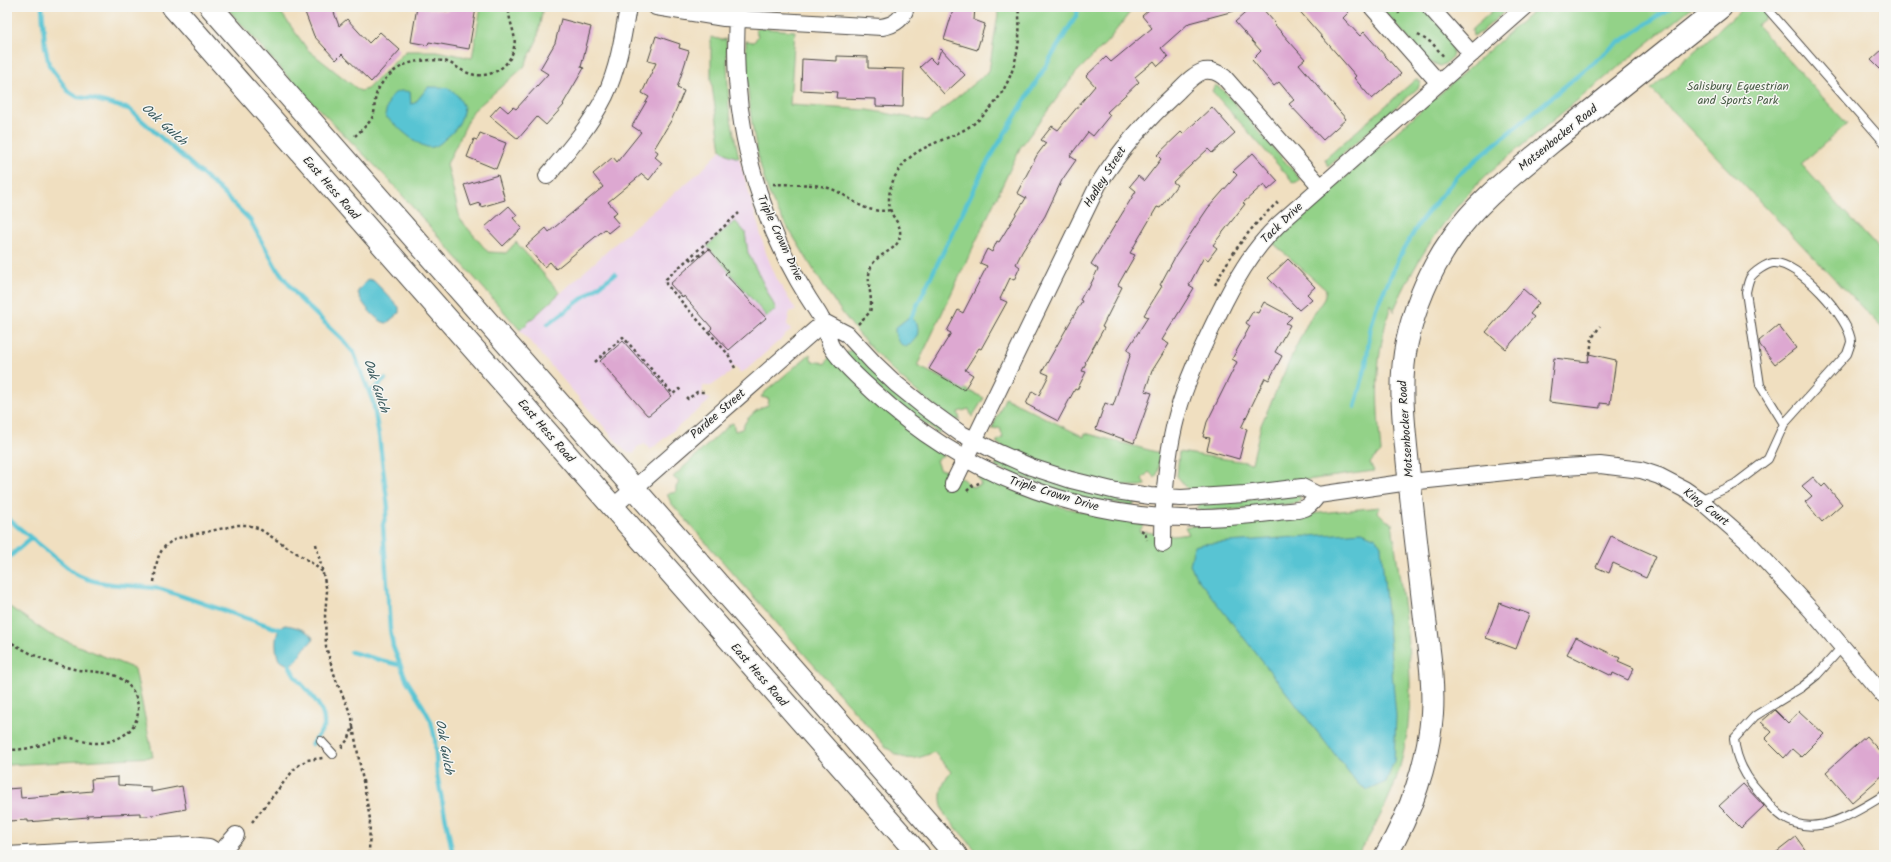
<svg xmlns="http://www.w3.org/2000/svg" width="1891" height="862" viewBox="0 0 1891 862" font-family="Kalam,sans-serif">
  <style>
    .built { fill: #ecd1ea }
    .green { fill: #93d288; stroke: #5f7e5a }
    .water { fill: #59c4d3; stroke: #42787f }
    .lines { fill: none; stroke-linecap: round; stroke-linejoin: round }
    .stream { stroke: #59c4d3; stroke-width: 4.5 }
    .building { fill: #dda8d1 }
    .lane-casing { stroke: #494641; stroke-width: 10 }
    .street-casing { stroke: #494641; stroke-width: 18 }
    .secondary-casing { stroke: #494641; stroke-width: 24 }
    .path { stroke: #494641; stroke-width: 2.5; stroke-dasharray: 3 3; stroke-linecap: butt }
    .lane { stroke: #fff; stroke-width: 8 }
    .street { stroke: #fff; stroke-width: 16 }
    .secondary { stroke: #fff; stroke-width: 22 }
    .labels { text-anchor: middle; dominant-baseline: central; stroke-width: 3; stroke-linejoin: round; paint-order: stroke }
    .park-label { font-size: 12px; fill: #4a5d47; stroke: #f6f6f2 }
    .street-label { font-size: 12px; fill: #2b2b2b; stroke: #f6f6f2 }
    .water-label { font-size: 13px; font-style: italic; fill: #39595d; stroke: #f6f6f2 }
  </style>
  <rect width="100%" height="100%" fill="#f6f6f2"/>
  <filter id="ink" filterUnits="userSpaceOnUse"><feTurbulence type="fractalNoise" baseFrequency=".025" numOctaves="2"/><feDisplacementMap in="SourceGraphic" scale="8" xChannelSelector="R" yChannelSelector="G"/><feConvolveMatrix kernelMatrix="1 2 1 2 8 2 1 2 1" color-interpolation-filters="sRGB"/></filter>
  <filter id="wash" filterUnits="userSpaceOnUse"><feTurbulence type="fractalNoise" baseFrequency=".012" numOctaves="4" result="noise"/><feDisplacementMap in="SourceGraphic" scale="16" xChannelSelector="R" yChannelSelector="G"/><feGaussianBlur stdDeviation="0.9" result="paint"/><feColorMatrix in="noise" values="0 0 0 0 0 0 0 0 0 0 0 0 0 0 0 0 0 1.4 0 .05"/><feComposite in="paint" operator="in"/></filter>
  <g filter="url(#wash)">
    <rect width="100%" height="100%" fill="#f0dfc0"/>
    <path class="built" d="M721,150L729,155L739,158L766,253L776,277L796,311H790L787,324L791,330L746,370L739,373V370L732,366L730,373L711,386H703L702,395L710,399L708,402L650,450L645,444L637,447L634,454L628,452L624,450L520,330L636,225L702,170Z"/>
    <path class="green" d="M226,7H277L308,50L360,91L367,89L406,51H436L472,58L481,7H543L537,40L524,67L473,111L447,164L460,219L488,252L506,253L516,242L560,293L520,330L389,180L297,87Z
      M996,7H1134L1107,42L1075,74L1020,148L917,366L984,398L972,417L969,409L958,412L960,420H957C939,411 923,397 908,384C859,341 831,300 798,244C787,226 774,208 767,188C752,141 746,91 746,41L754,42L758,36L755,29L758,28L795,31L790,105L868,110L928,121L989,71L998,14Z
      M1380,7H1422C1434,21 1473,53 1440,66L1429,62Z
      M1497,7H1510L1480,33L1473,36L1472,29Z
      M1538,7H1692L1492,170C1449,210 1416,258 1393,312L1391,305C1374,359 1376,396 1381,452L1370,463L1374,471L1269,485L1191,490L1187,488L1177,476L1179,452L1252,463L1261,425L1293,353L1309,320L1324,299L1326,290L1273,243L1299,218Z
      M1745,7H1780L1757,25L1847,124L1801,164L1884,255V330L1651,89Z
      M711,37L722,40L726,39L729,109L739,158L729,155L721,150L711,79Z
      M1416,79L1421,82L1418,88L1328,167L1325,159Z
      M1215,85L1223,90L1301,180L1294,183L1212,91Z
      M735,221L745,232L748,253L776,309L767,317L707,246Z
      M853,349L941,429V431L938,433L885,395L846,355L847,352Z
      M810,354L812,362L819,361L825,364L830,356L944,456L936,460L939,469C951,471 963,478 972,487L981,485L978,477H983L1011,489L1062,507L1144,525L1139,531L1173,536L1189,534L1185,527L1189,526L1380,507L1378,512L1386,520L1392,523C1402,604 1423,690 1399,770C1390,800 1374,829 1358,855H980L945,815C938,798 940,786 951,772L934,752C913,761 905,762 886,747L671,503L667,494L676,492V487L679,482L673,477L730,424L733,423L735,431L742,429C746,418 757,408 768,405L769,399L761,397L765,392Z
      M1005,398L1084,437L1085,433L1160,453L1158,472L1155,478L1149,472L1142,479L1146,485C1122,493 1015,459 996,442L1003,437L1000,428L992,429Z
      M998,461L1133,501L1134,504L1133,506L1074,497L995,467Z
      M1298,495L1301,499L1298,503L1246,509L1199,511L1197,508L1200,504Z
      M7,605L49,634L135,669L153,757L7,765Z"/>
    <path class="water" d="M428,87C450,87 453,86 464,107C462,120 457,130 446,138C443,141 438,146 433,147C421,151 395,124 385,116C388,101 391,87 410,92L411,104L415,103Z
      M368,279L374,281L399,307V313L387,323C377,323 358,300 358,291Z
      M909,317L917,323C920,335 916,340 906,347C897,343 895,337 895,328Z
      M1362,532L1376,538L1381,546L1396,716L1394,761L1386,782L1368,790L1358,784L1197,578L1190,565L1194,546L1202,544Z
      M285,625C294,626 308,630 313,638C311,644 308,644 304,649C299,656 298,662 288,665L279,660C275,651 273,629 285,625Z"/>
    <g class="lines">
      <path class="stream" d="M42,7L45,46L49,65L68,91L77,97L93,99L129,109L220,190L250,220L276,267L299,298L342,339L354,353L373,402L379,436L388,508L383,525L390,629L393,646L406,679L424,708L431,721L435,739L437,775L453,855
        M548,324L615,274
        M908,324L984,168L1076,16L1079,7
        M370,393L385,379
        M1355,407L1366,365L1370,331L1376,308L1401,254L1420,222L1457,176L1484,153L1610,49L1671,7
        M7,518L74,573C100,588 132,584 161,589L284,631
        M7,559L31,538
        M351,652L399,665
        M288,660C293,685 327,699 324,727L312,744"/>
    </g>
    <g id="blocks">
      <path class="building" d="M303,7H332L339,26L347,19L369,43L380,32L400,50L371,82L342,54L336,60L314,36Z
        M417,7L448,11L449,7L476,8L469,49L429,42L428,45L411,42Z
        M954,7H975L974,20L985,24L977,50L944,40Z
        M1152,7H1233L1234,11L1189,23L1161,48L1168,57L1158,66L1154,61L1135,77L1139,82L1107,112L1110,115L1093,136L1088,132L1070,156L1076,160L1062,180L1045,216L1022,252L1016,264L1020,267L1014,280L1010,278L1000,299L1007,302L981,349L979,348L965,370L973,375L964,390L929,369L951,333L947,331L958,310L963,313L987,266L980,263L987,249L992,252L997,241L999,242L1026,198L1017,193L1037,155L1046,143L1041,140L1052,126L1058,130L1095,86L1086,76L1106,57L1111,62L1152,28L1142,16Z
        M1252,7H1261L1275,23L1274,24L1305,59L1299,64L1346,119L1323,140L1289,104L1294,100L1279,82L1274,86L1252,60L1261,51L1235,22Z
        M1296,7H1343L1348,13L1343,18L1360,36L1364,32L1401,74L1372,99L1354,78L1356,76Z
        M561,19L591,27L581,67L584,68L563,104L564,105L546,125L537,117L518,139L490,116L500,105L508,112L513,107L516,109L548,74L540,69L555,43Z
        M656,36L680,44L679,48L689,51L677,88L684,91L672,119L654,149L658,152L655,157L662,163L649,180L642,174L608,202L617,212L612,216L619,224L608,233L605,229L556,269L550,262L544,267L526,246L546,228L549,232L603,187L593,174L613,157L617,162L641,132L632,126L649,97L642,93L656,63L648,61Z
        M1884,48V73L1871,60Z
        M941,49L965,75L944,94L920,67L930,58L936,64Z
        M837,56L868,57V68L904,69L903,107L876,106V99L836,98L837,92L801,90L802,59L837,61Z
        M1212,107L1235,133L1212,153L1208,149L1173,182L1177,185L1160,208L1157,207L1130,253L1135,255L1118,285L1122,287L1102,327L1104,328L1085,362L1086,363L1082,371L1086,372L1077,390L1075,389L1058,421L1026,404L1032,391L1039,395L1049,375L1042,372L1082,301L1080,300L1086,289L1088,290L1098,269L1091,264L1136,191L1130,186L1138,176L1144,181L1161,159L1157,155L1181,132L1183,134Z
        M480,133L506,143L496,169L467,157L474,139L477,140Z
        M1253,153L1278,181L1268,190L1264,184L1243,203L1245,204L1213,245L1217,248L1208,260L1204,257L1189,285L1194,288L1162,340L1169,344L1152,371L1145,391L1152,393L1134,443L1096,429L1105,403L1113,406L1131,353L1127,350L1148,317L1144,315L1162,286L1160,285L1175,257L1208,208L1237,175L1233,171Z
        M498,175L505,200L481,207L480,203L471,206L464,185Z
        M509,206L517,215L513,218L522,228L503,246L485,227Z
        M709,249L728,271L725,274L766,318L729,350L710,330L712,328L684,296L683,298L670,284Z
        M1288,259L1315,287L1307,294L1312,299L1299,310L1268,278Z
        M1523,289L1539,303L1530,314L1534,317L1506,349L1486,332Z
        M1264,302L1292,317L1286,323L1290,325L1275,352L1282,356L1269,380L1265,378L1241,428L1247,429L1239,459L1207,450L1210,438L1203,437L1207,422L1237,362L1232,359L1250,326L1246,323L1253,311L1258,313Z
        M1778,325L1796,348L1775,364L1760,345L1759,341Z
        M623,341L672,396L649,415H647L600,361Z
        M1589,354L1616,360L1610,404L1600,403V408L1549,402L1554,358L1588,362Z
        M1813,477L1822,487L1825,484L1842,504L1822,522L1805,502L1812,496L1802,486Z
        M1611,536L1656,556L1646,578L1613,563L1609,573L1596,567Z
        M1499,603L1529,614L1516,649L1486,638Z
        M1576,637L1620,658L1618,661L1634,668L1628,680L1613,673L1612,676L1567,654Z
        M1775,710L1788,723L1799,711L1824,734L1801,757L1792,749L1784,758L1765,739L1772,732L1761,722Z
        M1866,736L1884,756V774L1852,802L1826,772Z
        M118,777V785L151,787V792L182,786L186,809L147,816H140V813L87,815L88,817L28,822V820L8,821L7,789L20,788L21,798L59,795V794L92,791L91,779Z
        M1743,784L1764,806L1741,828L1719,806Z
        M1796,837L1809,855H1773Z"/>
    </g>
  </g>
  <g filter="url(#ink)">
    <use href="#blocks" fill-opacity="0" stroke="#494641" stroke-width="1"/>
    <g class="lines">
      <defs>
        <path id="lane" d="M1766,7L1884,142
          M1700,500L1735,484L1768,459L1784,424L1847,354C1848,351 1850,346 1851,342C1851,319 1797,260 1773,263C1766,264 1754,272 1750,278C1748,282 1747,288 1746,292L1760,385L1784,424
          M1842,647L1817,675L1802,687L1755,716L1734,739C1736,760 1746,778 1760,793C1767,801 1774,811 1783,817C1815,840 1856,812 1884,795
          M321,741L333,754"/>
        <path id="street" d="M656,7L724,18L882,27C894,25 903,19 906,7
          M738,7C728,116 757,222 818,313C825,323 826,335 831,346C838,360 863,382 875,393C959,471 1069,515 1183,518C1215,519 1247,516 1278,512C1286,511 1299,511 1305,508C1310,506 1315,499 1318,495
          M1372,7L1439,83
          M1430,7L1472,54
          M547,176C568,151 590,126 605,96C618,69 623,37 628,7
          M824,322L847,334L874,363L896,384L927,409L960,433L997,452L1031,467L1071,480L1116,491L1150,496L1181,498L1245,494L1302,487L1318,495L1409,482L1546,468L1600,465L1641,470L1659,476L1684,489L1700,500L1748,542L1811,610L1884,696
          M953,484L1098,185C1120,150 1146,120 1177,92C1184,85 1194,74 1204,71C1212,70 1217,72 1224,77L1321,187
          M613,507L824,322
          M1163,544C1163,501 1166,456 1177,415C1186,381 1202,348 1217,317C1234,282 1251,251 1279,224L1525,7
          M220,853L236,835
          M7,855L190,845L209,847L222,855"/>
        <path id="secondary" d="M173,7L919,855
          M211,7L956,855
          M1386,855C1411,813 1428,763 1432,714C1434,682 1429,651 1425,619C1419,565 1412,510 1407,456C1403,418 1399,379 1407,342C1415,305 1431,268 1453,237C1479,199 1518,171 1553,141C1609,96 1665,52 1721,7"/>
      </defs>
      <use href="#lane" class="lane-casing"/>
      <use href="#street" class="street-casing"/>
      <use href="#secondary" class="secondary-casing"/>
      <path class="path" d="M502,7L509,11L523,7
        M1397,7L1399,14
        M880,11L885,7L888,10
        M1418,35L1432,43L1445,58
        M355,136C361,130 372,122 374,113C375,109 374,105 375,101C376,87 387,75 399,68C411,60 430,59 444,61C453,63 459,70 468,73C488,81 511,67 514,47C517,35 509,23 509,11
        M773,184C790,185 809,183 825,187C853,194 858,215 891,210
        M689,258L692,261L708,248
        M1215,285C1231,253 1251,226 1278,202
        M858,324L870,312C874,296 864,280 872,265C879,252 899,251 900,235C901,227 897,222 893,216C885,201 890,183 899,170C914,147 939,143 962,131C1006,107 1025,56 1018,7
        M1590,354L1592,338L1600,326
        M595,362L623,337L673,394L679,389L681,391
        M735,368L728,354L666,284V279L739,213
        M686,397L688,399L697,392H705
        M967,491L972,486L979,483
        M1141,530L1145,533L1147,540
        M316,544L327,591L325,615L326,647L336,680L352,717L353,727L349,738L341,748
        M154,582C157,561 156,548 178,538L238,525H247L258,528L309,561L323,572
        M7,640C28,653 50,664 74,669C86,672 108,671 118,677C129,683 136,693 138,706C140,732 115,744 93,743C82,742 74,737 63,738C54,739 46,744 37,746C27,749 17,750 7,750
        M353,727L370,819L369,855
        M252,822L296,767L307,760L323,758"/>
      <use href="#lane" class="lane"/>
      <use href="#street" class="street"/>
      <use href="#secondary" class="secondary"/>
    </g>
  </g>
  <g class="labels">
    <g class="park-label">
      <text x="1738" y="86">Salisbury Equestrian<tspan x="1738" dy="14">and Sports Park</tspan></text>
    </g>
    <g class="street-label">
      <text transform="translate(1558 138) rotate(-39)">Motsenbocker Road</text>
      <text transform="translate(1105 177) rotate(-58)">Hadley Street</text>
      <text transform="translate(331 188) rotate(49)">East Hess Road</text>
      <text transform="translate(1282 223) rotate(-44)">Tack Drive</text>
      <text transform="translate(780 238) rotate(65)">Triple Crown Drive</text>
      <text transform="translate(718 414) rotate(-41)">Pardee Street</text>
      <text transform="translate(1406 429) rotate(-94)">Motsenbocker Road</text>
      <text transform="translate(546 431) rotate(49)">East Hess Road</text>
      <text transform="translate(1054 494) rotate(17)">Triple Crown Drive</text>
      <text transform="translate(1706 507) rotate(38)">King Court</text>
      <text transform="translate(759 675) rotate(49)">East Hess Road</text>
    </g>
    <g class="water-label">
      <text transform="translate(164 125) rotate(42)">Oak Gulch</text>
      <text transform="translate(376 386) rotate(72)">Oak Gulch</text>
      <text transform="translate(444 747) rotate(80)">Oak Gulch</text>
    </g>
  </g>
  <rect width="1891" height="862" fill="none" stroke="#f6f6f2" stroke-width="24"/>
</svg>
